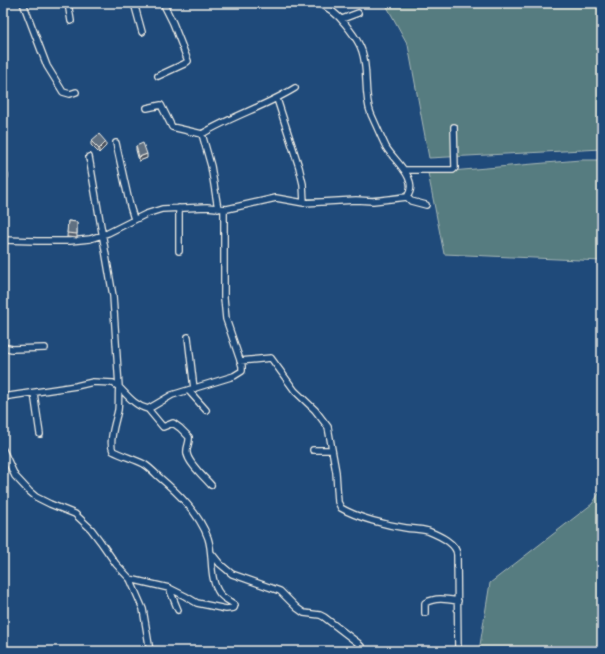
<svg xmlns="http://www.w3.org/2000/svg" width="605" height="654" viewBox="0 0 605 654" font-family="Caveat,sans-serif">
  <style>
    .green { fill: #567b80; stroke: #a5b6b4 }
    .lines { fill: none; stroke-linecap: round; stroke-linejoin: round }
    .stream { stroke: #8aaabb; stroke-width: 2 }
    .street-casing { stroke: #f4f1e8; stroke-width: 8 }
    .street { stroke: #1f4a7a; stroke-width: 5.5 }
    .wall { fill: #535f6f; stroke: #f4f1e8 }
    .shaded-wall { fill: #444e5a; stroke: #f4f1e8 }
    .building { fill: #616f81; stroke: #f4f1e8 }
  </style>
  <rect width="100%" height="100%" fill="#1f4a7a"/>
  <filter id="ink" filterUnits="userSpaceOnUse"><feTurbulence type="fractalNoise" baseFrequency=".025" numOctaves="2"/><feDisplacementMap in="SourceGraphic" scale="8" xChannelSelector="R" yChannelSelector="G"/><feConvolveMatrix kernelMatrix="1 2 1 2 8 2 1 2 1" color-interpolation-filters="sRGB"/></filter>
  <g filter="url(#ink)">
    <path class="green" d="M385,3H602V149L429,158L408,45Z
      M580,160H602V261L444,254L428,173Z
      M602,489V650L600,651H479L490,583L592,504Z"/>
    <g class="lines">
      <path class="stream" d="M307,3L318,6
        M391,196L406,193
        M365,198L381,197
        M305,199H331"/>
      <defs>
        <path id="street" d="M23,3L47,66L63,92L70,94L76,92
          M68,3L71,21
          M134,3L142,32
          M342,19L358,13
          M158,76L184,64L188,61L173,23L163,3
          M277,99L299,167L303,184L304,203
          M147,108L161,105L172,127L202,134C232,116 266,106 295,88
          M202,134L211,166L218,209
          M116,143L130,206L134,219
          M404,170H453L455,168L454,127
          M3,176H5
          M407,197L411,201L426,205
          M179,208V251
          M3,240L37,241H70L90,239L108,233L146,214L162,209L207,207L227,209L276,198L304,203L356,200L373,201L407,197C420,179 394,161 386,147C381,137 376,125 371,114C363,94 369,71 362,51C359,41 352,33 346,25C339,16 329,7 317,3
          M188,337L194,389
          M3,347L12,349L45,348
          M240,361L271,358L295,391L315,410L328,427L336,472L338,502L341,508C358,518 386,525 406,528C413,529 421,529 428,531C438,535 457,543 457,555L458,651
          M119,387C118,394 119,402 118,410C116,420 108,442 113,451C123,456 134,459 144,464C149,467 154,472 158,476C178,493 199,513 208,538C214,556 208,578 220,594C224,599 230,601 235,605L234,608L226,609L197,603L185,596L169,588L130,579
          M119,387C127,395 135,406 148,409L172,395L234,376L242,371V366L226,319L224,298V209
          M189,391L206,410
          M34,393L40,434
          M3,397L76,386L93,382L113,383L119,387L113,296L89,157
          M148,409L163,427L173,423L180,428L189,437C190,443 186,447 187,453C188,463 204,477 211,485
          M3,450L15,476L29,491L36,497L50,504L75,514L91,529L100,541L116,564L130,579L143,609L150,651
          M313,450H332
          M212,554L220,564L232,574L280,591L297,608L304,613L320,615L324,617L358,643L365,651
          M169,588L178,610
          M425,613V603C436,597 446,599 458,601"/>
      </defs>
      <use href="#street" class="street-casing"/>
      <use href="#street" class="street"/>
    </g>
    <path class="wall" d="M91,141L106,146L99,153L91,145Z
      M136,146L147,158L139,161L136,150Z
      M68,221L77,222V238L67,237Z"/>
    <path class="shaded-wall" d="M106,142V146L99,153V149Z
      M147,154V158L139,161V157Z"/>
    <path class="building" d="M99,134L106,142L99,149L91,141Z
      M143,143L147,154L139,157L136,146Z
      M68,221L77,222V234L67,233Z"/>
  </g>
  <rect width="605" height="654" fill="none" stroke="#1f4a7a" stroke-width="16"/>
  <rect x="8" y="8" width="589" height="638" fill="none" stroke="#f4f1e8" stroke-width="1.5" filter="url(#ink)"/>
</svg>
